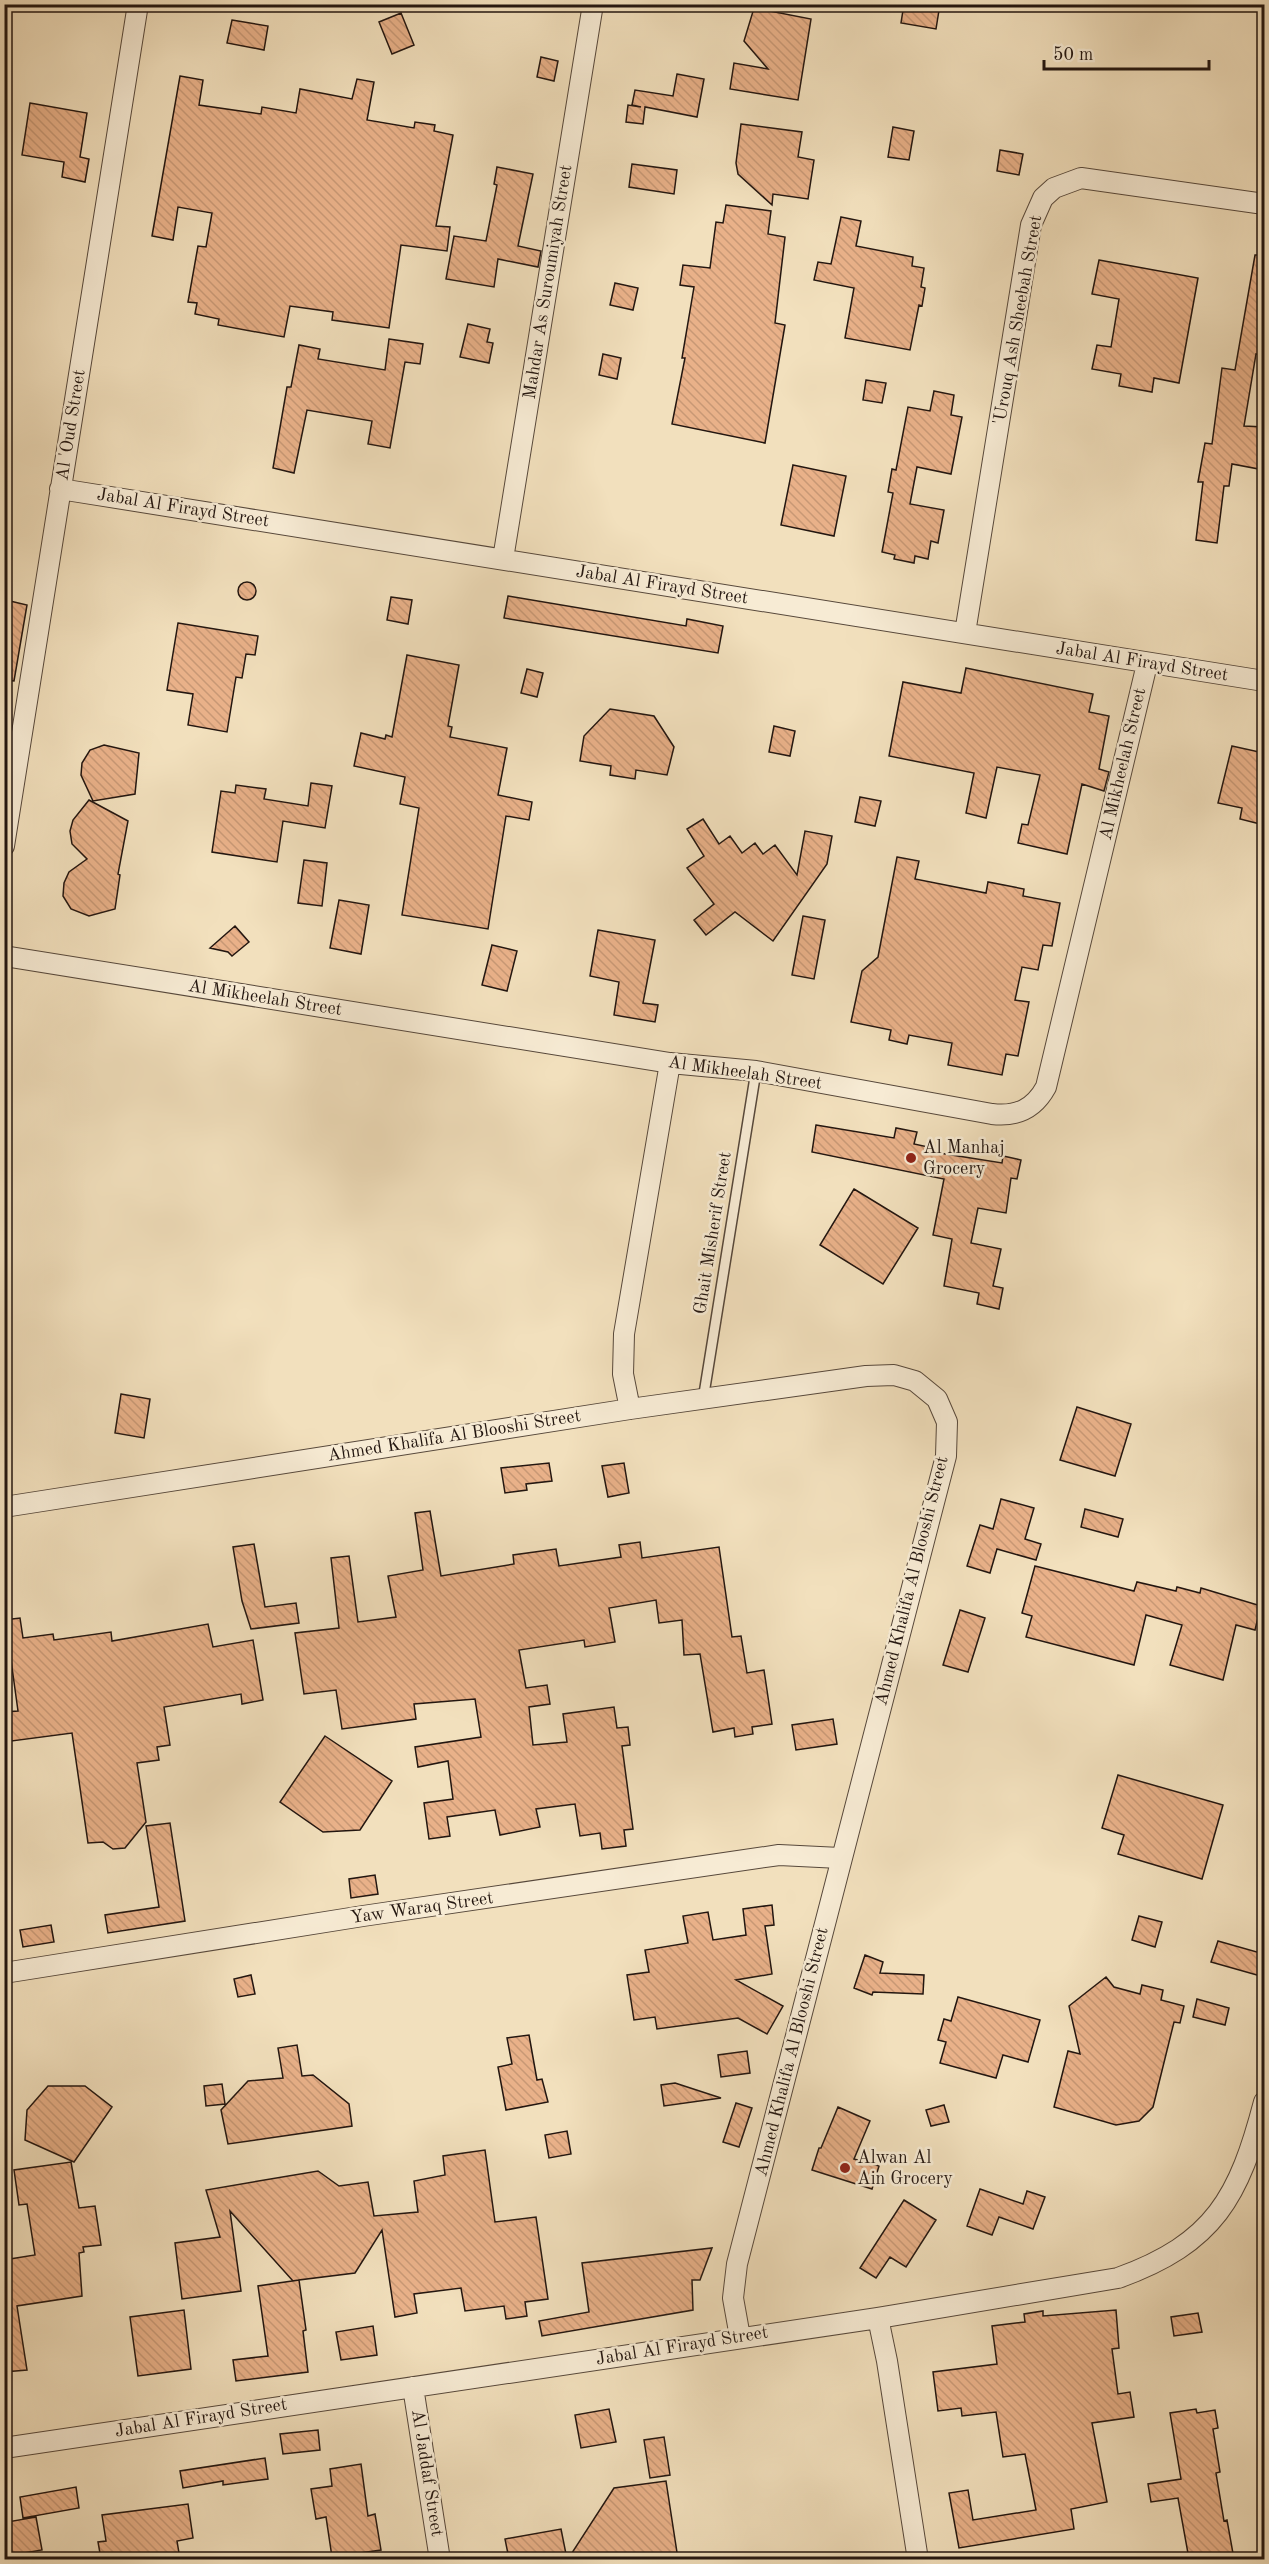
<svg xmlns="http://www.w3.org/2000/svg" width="1269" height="2564" viewBox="0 0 1269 2564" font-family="'Old Standard TT',serif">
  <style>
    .building { fill: url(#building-back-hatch); stroke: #231610; stroke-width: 1.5 }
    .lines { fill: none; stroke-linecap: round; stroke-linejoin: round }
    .lane-casing { stroke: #57483b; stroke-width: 12 }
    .street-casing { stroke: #57483b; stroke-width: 22 }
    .lane { stroke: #f7ebd4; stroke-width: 9 }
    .street { stroke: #f7ebd4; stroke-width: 20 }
    .poi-dot { fill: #8f2418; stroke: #f7ebd4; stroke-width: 2 }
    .labels { text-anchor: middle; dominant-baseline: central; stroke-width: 5; stroke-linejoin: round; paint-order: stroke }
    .street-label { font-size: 18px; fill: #231610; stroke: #f7ebd4 }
    .poi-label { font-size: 18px; fill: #231610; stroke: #f7ebd4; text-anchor: start }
  </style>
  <defs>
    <pattern id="building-back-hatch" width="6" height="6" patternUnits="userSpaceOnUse" patternTransform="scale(1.5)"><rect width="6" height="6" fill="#e9b189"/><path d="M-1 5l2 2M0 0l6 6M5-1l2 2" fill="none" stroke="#c89875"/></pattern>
  </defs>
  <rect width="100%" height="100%" fill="#f2e0bd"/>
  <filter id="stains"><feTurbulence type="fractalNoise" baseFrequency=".00333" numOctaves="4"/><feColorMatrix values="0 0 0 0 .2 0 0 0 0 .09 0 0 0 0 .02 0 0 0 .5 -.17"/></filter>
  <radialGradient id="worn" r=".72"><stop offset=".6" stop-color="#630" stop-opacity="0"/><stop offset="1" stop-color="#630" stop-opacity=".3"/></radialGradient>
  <path class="building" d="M904,4H940L936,29L901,23Z
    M754,8L811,19L798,100L730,89L734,63L768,69L744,41Z
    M401,13L414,45L392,54L379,22Z
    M232,20L268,26L264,50L227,43Z
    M541,57L558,61L554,81L537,77Z
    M677,74L704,79L697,117L645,107L643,124L626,122L628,105L641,107L632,105L635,90L673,96Z
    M180,76L203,80L199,105L261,114L262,107L296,113L300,89L352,99L357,79L374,82L367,120L414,128L415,122L435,125L434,131L453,135L436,226L450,227L447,251L401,245L389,328L332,320L333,312L290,306L284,337L218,325L219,319L195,314L197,303L188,302L198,246L206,247L212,213L178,207L173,240L152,236Z
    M30,103L87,113L80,157L89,159L85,182L62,177L64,162L22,155Z
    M741,124L802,132L798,157L814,160L808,199L773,194L772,205L738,174L736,163Z
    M893,127L914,131L909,160L888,157Z
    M1000,150L1023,154L1019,175L997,171Z
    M632,164L677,170L674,194L629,187Z
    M497,167L533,174L518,246L541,251L538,267L498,259L494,287L446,279L454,236L486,241L497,185L494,184Z
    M726,205L771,211L768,234L785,237L775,323L785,325L765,443L672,424L685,358H682L694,287L680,285L683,265L710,268L716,222L723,223Z
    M841,217L861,221L856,246L913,257L912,266L924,268L921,287L925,288L922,306L919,305L910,350L845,338L854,288L814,280L818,262L831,264Z
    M1255,255H1264V335L1261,355L1256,354L1244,426L1264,427V470L1232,464L1229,486H1224L1217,543L1196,540L1203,482H1198L1205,443L1212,444L1222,368L1235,370Z
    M1099,260L1198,278L1179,383L1154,378L1152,392L1119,386L1121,374L1092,369L1097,345L1111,347L1119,299L1092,294Z
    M615,283L638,288L633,310L610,305Z
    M468,324L490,329L487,342L493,343L489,363L460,357Z
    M389,339L423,344L420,364L405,362L390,448L368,444L372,421L307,410L294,473L273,468L287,387H291L299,345L320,349L318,359L385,370Z
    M603,354L621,358L617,379L599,375Z
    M866,380L886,383L882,403L863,400Z
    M934,391L954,395L951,415L962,417L951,474L917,467L910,504L944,510L938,543L931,541L928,559L915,556L914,563L894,559L895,555L882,552L893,493L888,492L892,469L896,470L908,407L930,411Z
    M793,465L846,476L834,536L781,525Z
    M238 591a9 9 0 1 1 18 0a9 9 0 1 1-18 0Z
    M508,596L686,626L687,619L723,626L718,653L504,618Z
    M391,597L412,600L408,624L387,620Z
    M10,601L27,605L14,681L4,680V621H7Z
    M178,623L258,636L255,655L246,654L242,678L236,677L227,732L188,725L193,694L167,690Z
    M407,655L459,665L448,726L452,727L450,737L507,748L498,795L532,802L529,820L506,816L488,929L402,915L419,808L400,804L405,777L354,766L361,733L385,739L386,735L392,737Z
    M966,668L1093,694L1089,712L1109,716L1099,769L1109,772L1104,791L1082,784L1067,854L1018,843L1022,824L1028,825L1040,775L997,767L986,818L966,813L974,773L889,756L903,682L961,693Z
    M527,669L543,673L537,697L521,693Z
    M610,709L654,716L674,747L667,775L636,770L635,779L610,775L611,766L580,761L584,736Z
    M774,726L795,731L790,756L769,752Z
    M104,745L139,753L135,794L93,801L81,775L82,763L90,750Z
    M1232,746L1264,753V825L1240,819L1242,808L1218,803Z
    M311,783L332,786L325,828L283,821L277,862L212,852L221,791L235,793L236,785L266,789L264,799L308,806Z
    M860,797L881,801L875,826L855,822Z
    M89,800L128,821L118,874L120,875L115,909L89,916L71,909L63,896L64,883L69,872L87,859L72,844L70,831L73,820Z
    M703,819L719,844L730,836L742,853L755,843L763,854L775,845L797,875L805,831L832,836L827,864L773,941L735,912L706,935L694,920L714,904L687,868L704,856L687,829Z
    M897,857L919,861L915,879L986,893L988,882L1024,889L1023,896L1060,903L1052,946L1043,945L1038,970L1022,967L1015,1000L1029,1002L1018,1056L1006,1054L1002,1075L948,1065L952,1043L909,1035L907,1044L889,1040L891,1030L851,1022L862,971L878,957Z
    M304,860L327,863L322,906L298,903Z
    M339,900L369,905L361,954L330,948Z
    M803,916L825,920L814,979L792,975Z
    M235,926L249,942L232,956L228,952L210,948Z
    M598,930L655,940L643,1003L658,1005L655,1022L614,1015L619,982L590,976Z
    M492,945L517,951L507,991L482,985Z
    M816,1125L894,1138L896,1128L917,1132L914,1144L933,1148V1152L1002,1163L1003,1156L1021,1160L1017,1179L1011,1178L1006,1213L978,1208L971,1243L1001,1249L993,1286L1003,1288L999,1309L977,1304L979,1293L944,1286L952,1239L933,1235L944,1179L812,1152Z
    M854,1189L918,1228L883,1284L820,1245Z
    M121,1394L150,1399L144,1438L115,1433Z
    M1077,1407L1131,1424L1115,1476L1060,1460Z
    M549,1463L552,1481L526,1484L527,1490L505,1493L501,1468Z
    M624,1463L629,1493L608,1497L602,1466Z
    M1001,1499L1034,1508L1025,1539L1041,1544L1036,1560L997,1549L990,1573L967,1566L980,1525L993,1529Z
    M1085,1509L1123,1519L1118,1537L1081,1527Z
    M430,1511L441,1576L514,1564L513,1555L556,1549L559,1566L621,1557L619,1545L640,1542L642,1558L719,1547L732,1637L741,1636L747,1673L764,1670L772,1724L752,1727L753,1734L735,1737L734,1728L713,1732L700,1654L684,1655L682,1620L659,1623L656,1600L609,1608L615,1642L585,1647L584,1640L519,1650L526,1688L547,1685L550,1704L529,1707L533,1745L567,1742L563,1714L614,1707L617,1728L628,1727L630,1745L622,1746L633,1829L624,1830L626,1846L602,1849L600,1833L580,1836L575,1804L536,1809L540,1827L500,1835L495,1810L447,1817L450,1836L429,1839L424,1803L453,1799L448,1761L418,1767L415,1747L481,1737L475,1699L414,1704L416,1719L342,1729L336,1690L304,1694L295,1633L339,1628L331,1558L349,1556L358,1622L396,1617L388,1576L423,1570L415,1513Z
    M254,1544L265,1607L296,1603L299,1623L251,1629L242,1601L233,1547Z
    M1035,1566L1134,1591L1137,1582L1176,1591L1177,1587L1200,1593L1201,1588L1261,1606L1255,1630L1236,1625L1223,1680L1170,1665L1182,1625L1146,1615L1134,1665L1026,1637L1032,1616L1022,1613Z
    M960,1610L985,1618L968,1672L943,1665Z
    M20,1618L23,1638L53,1634L54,1640L111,1632L112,1641L208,1624L213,1647L253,1640L263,1700L242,1704L241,1694L164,1707L170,1745L157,1747L159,1760L137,1763L146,1822L125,1848L113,1849L103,1842L88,1843L72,1733L4,1742V1712L18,1711L10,1653L4,1654V1620Z
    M833,1719L837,1744L796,1750L792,1725Z
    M325,1736L392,1781L360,1830L323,1832L280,1802Z
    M1118,1775L1223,1805L1202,1879L1118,1854L1124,1835L1102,1828Z
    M170,1823L185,1921L108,1933L105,1915L159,1907L146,1826Z
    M375,1875L378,1894L351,1898L349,1879Z
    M772,1905L774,1925L765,1926L772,1974L736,1980L783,2006L767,2034L738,2018L657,2029L655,2017L634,2020L627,1975L649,1972L645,1950L688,1943L683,1916L708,1912L713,1940L746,1935L743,1909Z
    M1139,1916L1162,1922L1155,1947L1132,1940Z
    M51,1925L54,1942L23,1947L20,1930Z
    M1218,1941L1264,1954V1977L1211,1962Z
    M865,1955L883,1962L880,1973L924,1975L923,1994L873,1992L872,1995L854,1988Z
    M251,1975L255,1994L238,1997L234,1979Z
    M1106,1977L1114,1987L1140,1994L1142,1985L1163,1990L1161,2000L1184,2006L1180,2023L1174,2022L1153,2107L1139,2121L1116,2125L1054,2107L1068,2051L1080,2054L1069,2006Z
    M958,1997L1040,2020L1028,2062L1003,2055L996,2078L940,2063L946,2042L938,2040L944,2019L951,2021Z
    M1197,1999L1229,2008L1225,2025L1193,2017Z
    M529,2035L537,2080L542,2079L548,2102L506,2110L498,2067L512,2064L507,2038Z
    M297,2045L302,2076L313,2075L349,2104L352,2126L228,2144L221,2110L248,2081L283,2078L278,2048Z
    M747,2051L750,2073L721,2077L718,2055Z
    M675,2083L721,2098L664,2106L661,2085Z
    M222,2084L225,2104L206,2106L204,2086Z
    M48,2086H85L112,2107L74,2162L25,2140L27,2110Z
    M736,2103L752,2108L739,2147L723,2142Z
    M944,2105L949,2122L931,2126L926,2110Z
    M838,2107L870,2121L854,2159L879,2166L872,2189L812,2170L819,2148H821Z
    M567,2131L571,2154L549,2158L545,2135Z
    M485,2150L495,2222L536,2217L548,2299L525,2302L527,2316L506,2319L504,2306L465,2311L461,2288L414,2294L417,2313L395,2317L382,2230L355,2273L299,2280L306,2330L303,2331L308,2372L236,2381L233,2360L268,2356L258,2286L299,2280L293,2281L230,2211L241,2291L182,2299L175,2243L220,2237L206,2190L318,2171L339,2186L368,2182L374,2216L418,2212L414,2181L445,2175L443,2156Z
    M71,2162L79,2208L95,2206L101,2245L83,2247L84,2252L79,2253L82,2296L17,2306L27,2370L4,2372V2260L35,2255L27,2204L19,2205L14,2170Z
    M980,2189L1023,2204L1027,2191L1045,2197L1033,2229L999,2217L992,2235L967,2226Z
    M904,2200L936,2220L906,2267L890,2257L876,2278L860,2268Z
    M712,2248L700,2280H692L693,2310L542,2336L539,2321L589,2312L582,2263Z
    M184,2310L191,2369L138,2376L130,2317Z
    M1116,2310L1119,2348L1112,2349L1118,2394L1130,2392L1134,2417L1092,2423L1107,2502L1071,2509L1074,2529L959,2548L949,2493L968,2490L973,2520L1036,2510L1025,2454L1003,2457L996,2412L962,2416L961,2408L938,2411L933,2372L997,2364L992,2326L1025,2322L1024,2314L1043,2311V2316Z
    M1198,2313L1202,2332L1174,2336L1171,2317Z
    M373,2326L377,2355L341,2360L336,2332Z
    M609,2409L616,2442L581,2448L575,2415Z
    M1196,2409L1197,2413L1215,2410L1218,2428L1213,2429L1220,2472L1216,2473L1224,2521L1227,2520L1234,2559H1189L1178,2498L1151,2502L1148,2484L1181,2479L1170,2413Z
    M318,2430L320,2450L283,2454L280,2434Z
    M664,2437L670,2475L650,2478L644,2440Z
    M265,2458L268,2479L223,2485V2481L183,2488L180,2471Z
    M361,2464L368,2516L375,2514L381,2550L332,2557L326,2517L316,2519L311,2489L332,2486L330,2469Z
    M666,2481L678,2559H568L614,2488Z
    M76,2487L79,2508L23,2518L20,2497Z
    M188,2504L193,2538L177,2541L180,2559H101L98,2542L106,2541L102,2515Z
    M36,2517L42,2550L12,2555L7,2522Z
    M561,2529L567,2559H509L505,2539Z"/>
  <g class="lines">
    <defs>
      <path id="lane" d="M703,1400L756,1071"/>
      <path id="street" d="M60,489L1264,681
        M503,559L593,4
        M965,633L1031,225L1043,198L1054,188L1081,178L1264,204
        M4,846L138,4
        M4,956L670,1063L756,1071L992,1114C1017,1117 1034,1109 1046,1087L1147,664
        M630,1409L623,1374L624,1334L670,1063
        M4,1507L630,1409L866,1376L894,1375L915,1381L937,1399L947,1422L946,1456L737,2264L733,2298L740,2337
        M4,1973L363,1916L779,1855L840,1858
        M878,2318L887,2361L918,2560
        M413,2387L440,2560
        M4,2448L878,2318L1118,2278C1215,2243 1239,2197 1264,2102"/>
    </defs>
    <use href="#lane" class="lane-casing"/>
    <use href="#street" class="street-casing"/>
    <use href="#lane" class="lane"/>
    <use href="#street" class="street"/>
  </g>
  <g class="poi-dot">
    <circle cx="911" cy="1158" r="6"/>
    <circle cx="845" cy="2168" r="6"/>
  </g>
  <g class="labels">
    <g class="street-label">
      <text transform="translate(548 282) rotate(-81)">Mahdar As Suroumiyah Street</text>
      <text transform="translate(1018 320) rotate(-80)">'Urouq Ash Sheebah Street</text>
      <text transform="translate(71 425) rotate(-81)">Al 'Oud Street</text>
      <text transform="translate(183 508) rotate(9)">Jabal Al Firayd Street</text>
      <text transform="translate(662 585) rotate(9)">Jabal Al Firayd Street</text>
      <text transform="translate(1142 662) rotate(9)">Jabal Al Firayd Street</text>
      <text transform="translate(1123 764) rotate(-77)">Al Mikheelah Street</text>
      <text transform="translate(265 998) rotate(9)">Al Mikheelah Street</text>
      <text transform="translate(745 1073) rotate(8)">Al Mikheelah Street</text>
      <text transform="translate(713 1233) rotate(-81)">Ghait Misherif Street</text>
      <text transform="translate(454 1436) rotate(-9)">Ahmed Khalifa Al Blooshi Street</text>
      <text transform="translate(912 1581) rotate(-76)">Ahmed Khalifa Al Blooshi Street</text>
      <text transform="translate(422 1908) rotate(-8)">Yaw Waraq Street</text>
      <text transform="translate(792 2052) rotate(-76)">Ahmed Khalifa Al Blooshi Street</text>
      <text transform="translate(682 2346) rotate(-9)">Jabal Al Firayd Street</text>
      <text transform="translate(201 2418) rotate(-9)">Jabal Al Firayd Street</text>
      <text transform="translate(427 2473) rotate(81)">Al Jaddaf Street</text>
    </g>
    <g class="poi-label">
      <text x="923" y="1148">Al Manhaj<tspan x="923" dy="21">Grocery</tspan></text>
      <text x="857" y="2158">Alwan Al<tspan x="857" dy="21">Ain Grocery</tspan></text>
    </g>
  </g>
  <rect width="1269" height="2564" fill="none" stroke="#f2e0bd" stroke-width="24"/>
  <rect x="6" y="6" width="1257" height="2552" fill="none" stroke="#231610" stroke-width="3"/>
  <rect x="12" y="12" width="1245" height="2540" fill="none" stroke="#231610" stroke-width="1.5"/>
  <path d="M1044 60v9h165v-9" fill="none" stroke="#231610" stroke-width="3"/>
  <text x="1053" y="60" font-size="18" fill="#231610" stroke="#f7ebd4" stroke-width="4.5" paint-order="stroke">50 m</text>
  <rect width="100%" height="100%" filter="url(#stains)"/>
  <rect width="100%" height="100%" fill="url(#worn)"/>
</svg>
